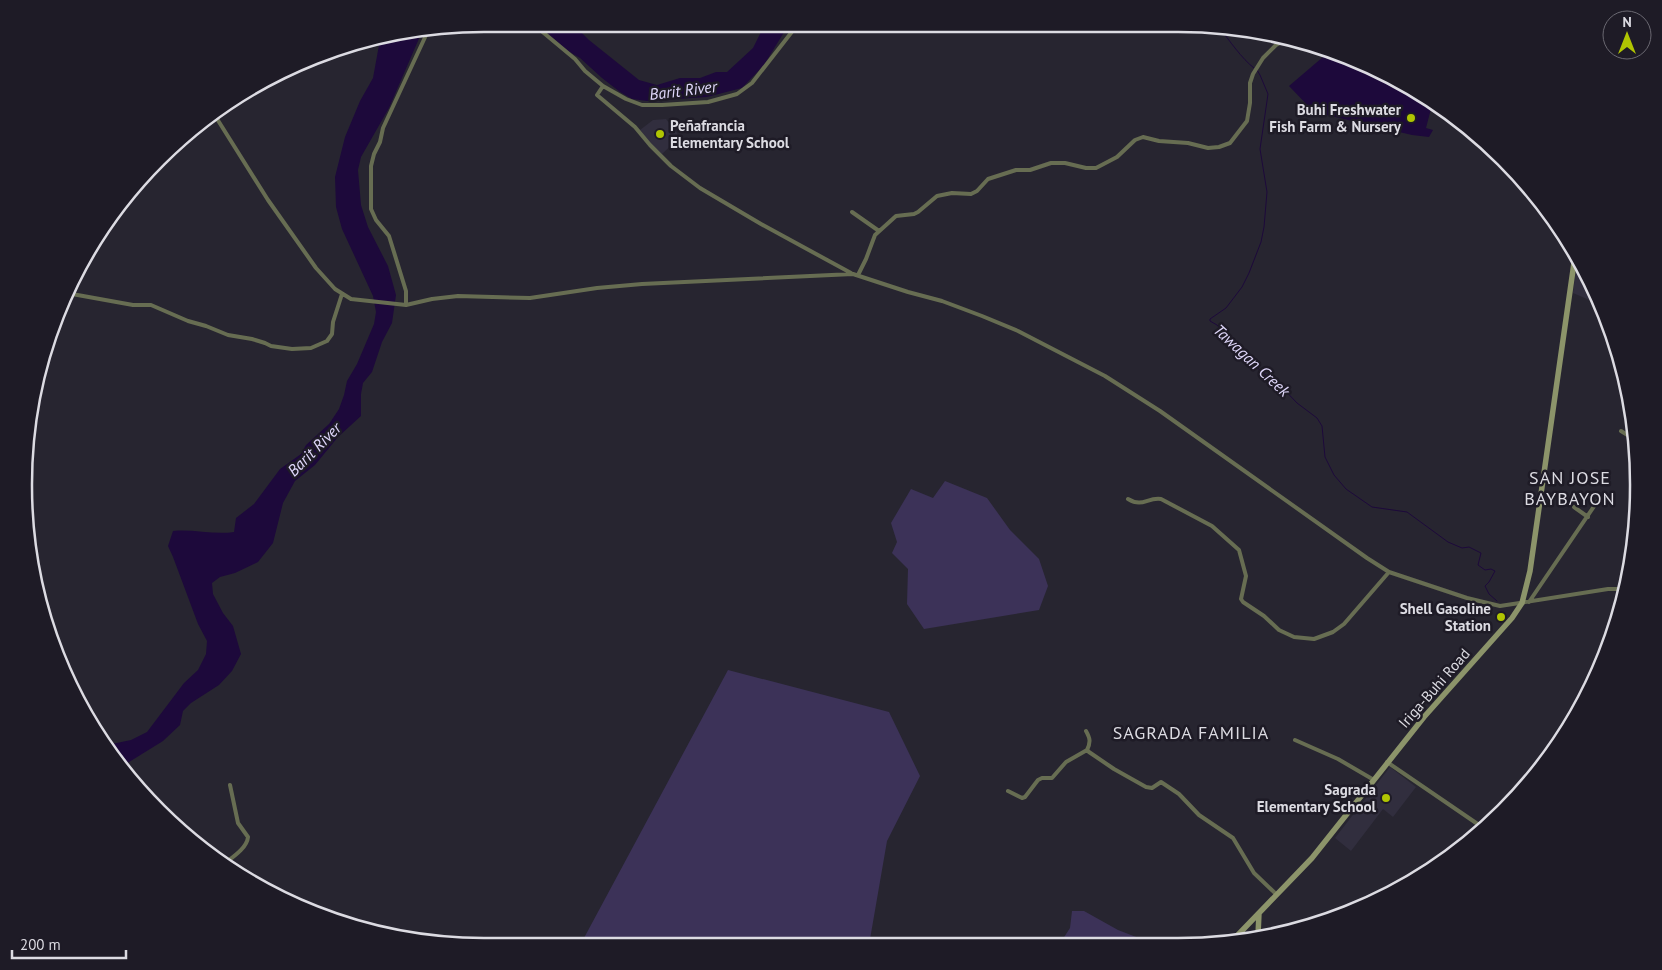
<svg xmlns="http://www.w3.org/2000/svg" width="1662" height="970" viewBox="0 0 1662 970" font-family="'PT Sans',sans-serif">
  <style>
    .built { fill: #312e3e }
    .green { fill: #3c3258 }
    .water { fill: #1d093b }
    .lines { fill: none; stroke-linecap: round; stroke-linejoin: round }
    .stream { stroke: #1d093b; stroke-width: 1 }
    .minor { stroke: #676d52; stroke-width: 4 }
    .secondary { stroke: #8c946a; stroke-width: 5.5 }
    .poi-dot { fill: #b0c502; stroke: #1e1b26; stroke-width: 2 }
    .labels { text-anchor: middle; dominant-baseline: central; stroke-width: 5; stroke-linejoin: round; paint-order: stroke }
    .poi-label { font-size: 15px; font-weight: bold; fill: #dcdbe2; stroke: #1e1b26; text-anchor: end }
    .street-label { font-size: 15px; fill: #dcdbe2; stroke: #1e1b26 }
    .water-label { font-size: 16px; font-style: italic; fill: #e0d8fb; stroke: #1e1b26 }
    .quarter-label { font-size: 18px; letter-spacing: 1px; fill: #dcdbe2; stroke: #1e1b26 }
    .rim { fill: none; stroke: #dcdbe2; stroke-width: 2.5 }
  </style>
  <rect width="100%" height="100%" fill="#272530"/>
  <path class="built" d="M666,119L680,137L662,154L650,144L640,130L653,120Z
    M1577,259L1601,305L1573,293Z
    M1390,767L1416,787L1393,817L1383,809L1351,851L1335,838Z"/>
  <path class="green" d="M945,481L987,498L1010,530L1039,559L1048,586L1039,610L924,629L907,604L908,569L892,553L897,542L891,523L911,489L933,498Z
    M728,670L889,712L920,776L887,841L869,945H598L584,938Z
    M1072,911H1084L1118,930L1144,940L1150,945H1059L1070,928Z"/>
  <path class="water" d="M537,24H569L578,29L589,40L639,80L657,85L680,78H700L716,72H727L753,48L765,24H789L764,65L742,88L707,97L647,101L632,99L620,92L602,78L580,58L568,51Z
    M421,34L389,108L361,157L358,170L361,205L368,227L388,266L396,295L392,323L382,342L372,372L363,383L361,394V416L338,437L315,465L295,481L283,503L273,543L258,562L235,573L220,577L212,583L213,594L223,613L233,626L241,654L232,671L219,685L191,703L183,711L180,725L163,741L121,767L107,745L131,740L147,732L184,683L198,670L206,654L207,641L198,624L173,557L168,546L173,531C194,529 214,535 234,532L236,518L254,504L280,469L301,454L306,445L329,424L339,409L344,395L347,381L357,364L374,324L376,312L373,296L342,229L336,207L335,177L345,137L360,101L373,78L379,45L377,42Z
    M1330,51L1433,101L1426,128L1433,130L1429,137L1412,135L1314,112L1289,86Z"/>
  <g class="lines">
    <path class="stream" d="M1219,27C1229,40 1242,59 1254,68
      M1257,70L1260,75L1268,94L1260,149L1267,192L1264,227L1261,242L1249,273L1242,287L1226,308L1210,319V321L1217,325L1232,343L1263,373L1276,381L1297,403L1317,418L1322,426L1325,457L1334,475L1346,489L1372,507L1407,512L1448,542L1462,548L1469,547L1481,553L1478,565L1485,570L1491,569L1495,571L1489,582L1485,586L1489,594L1497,601"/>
    <path class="minor" d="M533,24L575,59L585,71L603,86L626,99L642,105H662L708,102L737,94L752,83L798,24
      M603,86L597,95L635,127L650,145L671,166L700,188L761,224L851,273
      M214,114L268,200L316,268L335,289L351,299L406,305L432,299L458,296L530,298L597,288L642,284L853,274L908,292L942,301L982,316L1018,331L1105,376L1160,411L1367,558L1389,572L1467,598L1500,606L1608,589H1625
      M852,212L879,231
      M858,275L866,259L875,235L896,216L914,214L918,212L937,196L952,193L971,194L977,191L988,179L1016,170H1030L1051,163H1065L1086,168H1096L1117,157L1135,140L1143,137L1159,141L1188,143L1208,148L1219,147L1230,143L1247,121L1250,103V83L1253,74L1263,58L1276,45L1286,40
      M72,294L133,305H151L188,321L206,326L228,335L252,339L265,343L271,346L292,349L311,348L327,341L332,334L333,322L342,294
      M406,305V291L389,236L376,220L371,209V166L374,154L380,142L383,128L427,33
      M1621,431L1634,439
      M1128,499C1143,508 1147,497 1161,499L1212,526L1239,550L1246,576L1241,599L1243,602L1264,616L1279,630L1294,637L1314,639L1333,632L1344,624L1389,572
      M1574,507L1588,517
      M1529,602L1599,499
      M1086,731C1090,738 1091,742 1087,750L1089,752L1114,769L1146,787L1152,788L1161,782L1179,794L1199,815L1233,838L1254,873L1276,894
      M1295,740L1338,759L1374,780
      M1387,762L1482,827
      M1008,791L1022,798L1025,797L1038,780L1042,778H1052L1066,762L1087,750
      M224,864C233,857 247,848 248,837L238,823L230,785"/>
    <path class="secondary" d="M1258,935L1259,913
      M1233,940L1312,858L1424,717L1512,618L1522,603L1530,571L1575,256"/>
  </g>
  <g class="poi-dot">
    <circle cx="1411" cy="118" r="5"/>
    <circle cx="660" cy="134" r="5"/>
    <circle cx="1501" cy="617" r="5"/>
    <circle cx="1386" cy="798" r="5"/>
  </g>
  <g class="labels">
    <g class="poi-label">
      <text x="1401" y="109">Buhi Freshwater<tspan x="1401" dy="17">Fish Farm &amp; Nursery</tspan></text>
      <text x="670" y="125" text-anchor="start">Peñafrancia<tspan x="670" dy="17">Elementary School</tspan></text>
      <text x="1491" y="608">Shell Gasoline<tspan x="1491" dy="17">Station</tspan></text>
      <text x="1376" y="789">Sagrada<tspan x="1376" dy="17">Elementary School</tspan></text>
    </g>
    <g class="street-label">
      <text transform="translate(1434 688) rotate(-49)">Iriga-Buhi Road</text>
    </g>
    <g class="water-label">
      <text transform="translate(683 90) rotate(-7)">Barit River</text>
      <text transform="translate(1252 360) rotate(43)">Tawagan Creek</text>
      <text transform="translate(314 449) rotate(-45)">Barit River</text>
    </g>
    <g class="quarter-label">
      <text x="1570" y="477">SAN JOSE<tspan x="1570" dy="21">BAYBAYON</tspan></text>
      <text x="1191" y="732">SAGRADA FAMILIA</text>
    </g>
  </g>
  <path d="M0 0H1662V970H0ZM484 32H1178A452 452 0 0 1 1630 484V486A452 452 0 0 1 1178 938H484A452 452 0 0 1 32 486V484A452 452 0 0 1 484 32Z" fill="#1e1b26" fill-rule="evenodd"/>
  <path class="rim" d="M484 32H1178A452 452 0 0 1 1630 484V486A452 452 0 0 1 1178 938H484A452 452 0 0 1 32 486V484A452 452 0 0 1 484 32Z"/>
  <g transform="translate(1627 35)"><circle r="24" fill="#1e1b26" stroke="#6a6871"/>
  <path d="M0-4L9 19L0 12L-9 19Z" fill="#b0c502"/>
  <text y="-8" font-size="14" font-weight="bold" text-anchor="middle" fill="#dcdbe2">N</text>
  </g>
  <path d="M12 950v8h114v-8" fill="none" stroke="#dcdbe2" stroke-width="2.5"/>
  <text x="20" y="950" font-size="15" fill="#dcdbe2" stroke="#1e1b26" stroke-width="4" paint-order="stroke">200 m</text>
</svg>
